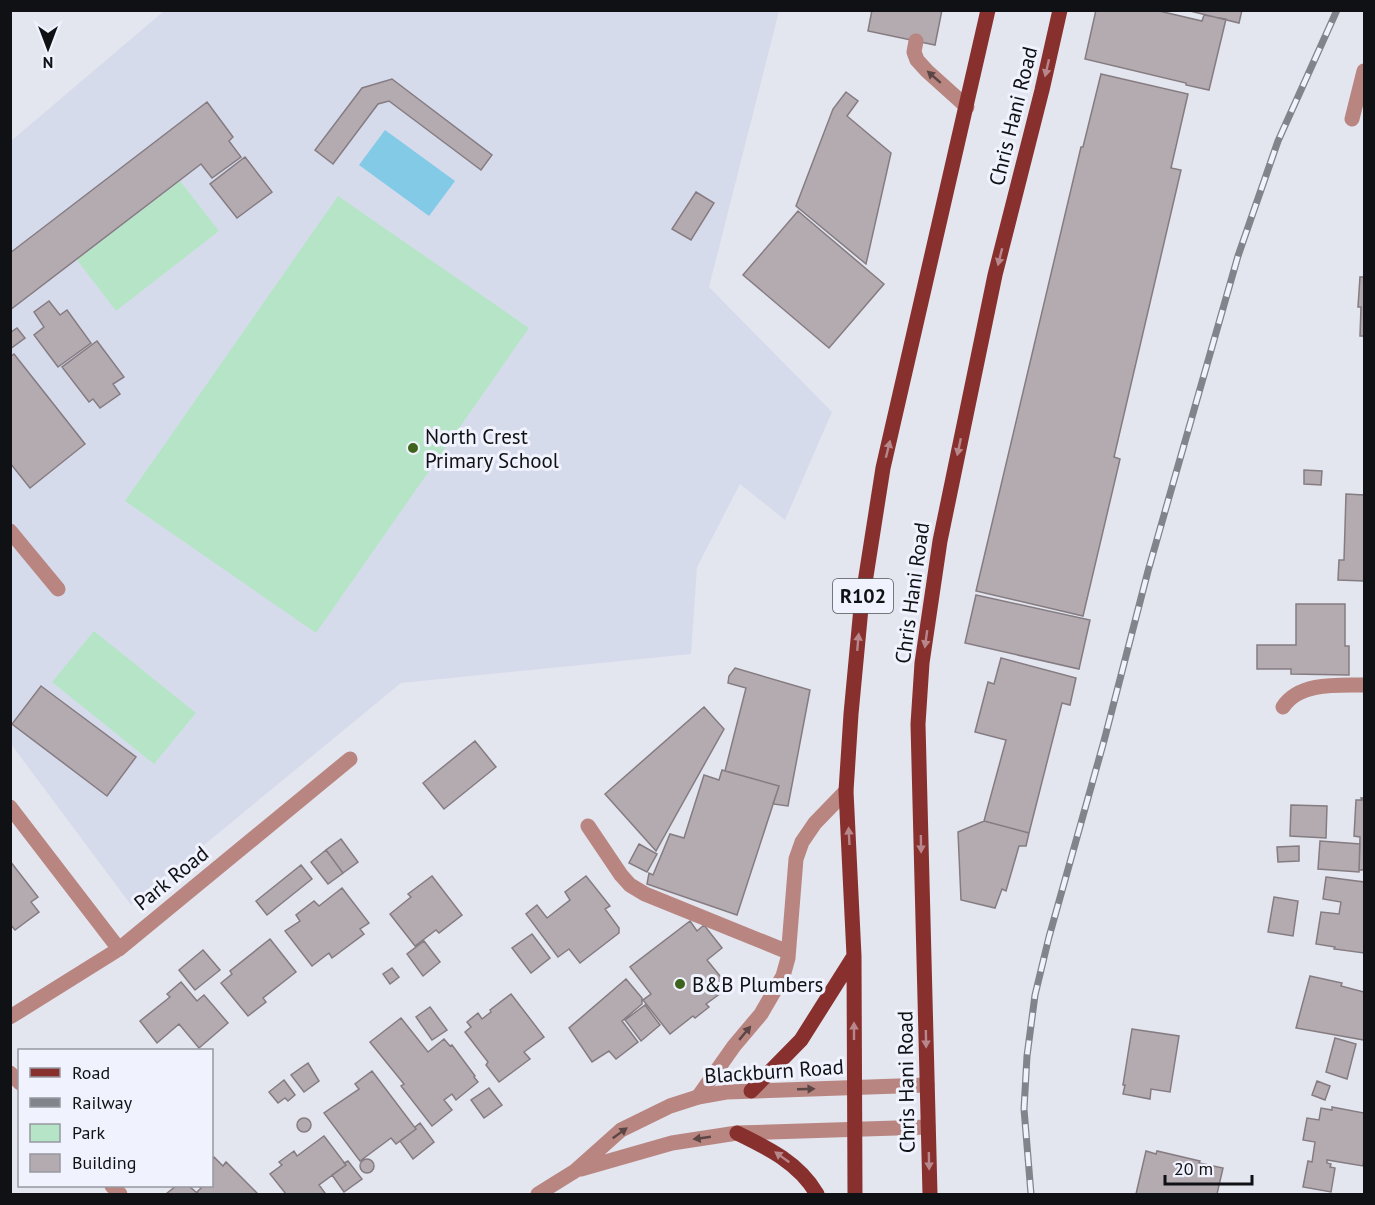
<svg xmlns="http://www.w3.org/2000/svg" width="1375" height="1205" viewBox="0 0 1375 1205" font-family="'PT Sans',sans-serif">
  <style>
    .built { fill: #d6dbec }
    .green { fill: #b5e5c6 }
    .water { fill: #82cae6 }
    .building { fill: #b4abb1; stroke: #857c82; stroke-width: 1.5 }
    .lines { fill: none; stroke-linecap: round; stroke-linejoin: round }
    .service { stroke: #b88580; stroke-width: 15 }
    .minor { stroke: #b88580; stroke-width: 15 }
    .primary { stroke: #88302e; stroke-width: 15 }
    .rail-casing { stroke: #82848b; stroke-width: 7 }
    .rail { stroke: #f0f2fd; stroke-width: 4.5; stroke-dasharray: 14; stroke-linecap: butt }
    .oneway { fill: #b7878b }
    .oneway2 { fill: #5c4545 }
    .poi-dot { fill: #3e631c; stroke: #f0f2fd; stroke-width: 2 }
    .labels { text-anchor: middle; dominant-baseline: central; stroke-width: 6; stroke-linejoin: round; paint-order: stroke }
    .shield { fill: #f0f2fd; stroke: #53545a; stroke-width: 1.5 }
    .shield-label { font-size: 20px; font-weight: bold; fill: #101114 }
    .street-label { font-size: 21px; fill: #101114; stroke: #f0f2fd }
    .poi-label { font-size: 21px; fill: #101114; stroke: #f0f2fd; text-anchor: start }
  </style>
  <rect width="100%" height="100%" fill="#e3e5ef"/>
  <path class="built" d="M164,11H779L709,287L832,412L785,520L740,484L697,567L691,654L401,683L131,905L11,744V141Z"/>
  <path class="green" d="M180,181L219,231L116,311L77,260Z
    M338,196L529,328L316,633L125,501Z
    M94,631L196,713L154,764L52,682Z"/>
  <path class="water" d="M385,130L455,181L429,216L359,165Z"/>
  <path class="building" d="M872,10H942L935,45L868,31Z
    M1096,10H1155L1202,21L1204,15L1226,19L1209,90L1186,85V83L1085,59Z
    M1186,10H1242L1239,23Z
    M1101,74L1188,94L1171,168L1181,170L1114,457L1120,459L1083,616L976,591L1081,147H1083Z
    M392,79L492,155L481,170L389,101L378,104L333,164L315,150L362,88Z
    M846,92L858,101L847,116L891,153L866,264L796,206L833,109Z
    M207,102L233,137L229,141L241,157L212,178L201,164L10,310V253Z
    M245,157L272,192L237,218L210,184Z
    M696,192L714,203L691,240L672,229Z
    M798,211L884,284L829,348L743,275Z
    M1360,277H1364V336H1360L1361,307H1358Z
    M49,301L60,315L67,310L91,343L58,367L34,335L44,327L34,312Z
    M17,328L25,338L10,349V333Z
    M97,341L124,377L113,384L120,394L100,408L93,399L89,402L62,367Z
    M14,354L85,444L30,488L10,463V357Z
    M1304,470L1322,471L1321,485L1304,484Z
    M1346,494L1364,495V581L1338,580L1339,560H1344Z
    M976,595L1090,620L1079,669L965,643Z
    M1296,604H1345V646H1349V675L1291,674V669H1257V645H1296Z
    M1001,658L1076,678L1070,705L1062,703L1029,833L984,821L1006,740L975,732L988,682L994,684Z
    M735,668L810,690L788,806L773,804L779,786L725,771L746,688L728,683L729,676Z
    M41,686L136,757L107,796L12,724Z
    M704,707L724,729L656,851L605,794Z
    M475,741L496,767L444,809L423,783Z
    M722,770L779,786L737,915L647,884L649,873L653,875L670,834L684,838L704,775L719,780Z
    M1361,798H1364V870H1359L1360,837L1354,836L1356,800H1362Z
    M1291,805L1327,806L1326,838L1290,836Z
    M984,821L1029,833L1026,846H1019L1006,891L1002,889L995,908L961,900L958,832Z
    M341,839L358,862L343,873L326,850Z
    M1320,841L1360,844L1359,872L1318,869Z
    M639,844L657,854L647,872L629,863Z
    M1299,846V861L1278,862L1277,847Z
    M326,850L343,873L328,884L311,862Z
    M10,861L38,897L31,902L39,912L15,930L10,924Z
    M301,865L312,879L267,915L256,901Z
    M432,876L462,915L439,933L436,930L415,946L390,914L411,897L408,894Z
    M586,876L610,906L605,909L619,928V933L580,963L569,949L558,957L526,914L537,905L547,918L570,900L565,892Z
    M1326,877L1364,882V953L1334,949L1335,947L1316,944L1321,912L1339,914L1341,902L1323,899Z
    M342,888L369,923L360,929L364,934L332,958L329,953L312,966L285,931L300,921L296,915L314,901L319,906Z
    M1274,897L1298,901L1293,936L1268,932Z
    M690,921L697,931L704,925L722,948L707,960L729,987L706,1004L709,1007L695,1018L693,1016L670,1034L643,1000L651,994L630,967Z
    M532,934L550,958L531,973L512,948Z
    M270,939L296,972L263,998L266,1002L248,1016L221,983L232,974L230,971Z
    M424,941L440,962L423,976L407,954Z
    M203,950L220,970L195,990L179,970Z
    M392,968L399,977L390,984L383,974Z
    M1310,976L1342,983L1341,986L1364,992V1040L1296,1028Z
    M626,979L642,998V1004L622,1021L638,1042L616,1059L609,1051L592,1062L569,1028Z
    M181,982L197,1001L204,995L228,1023L199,1048L179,1024L157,1043L140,1021L170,997L167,994Z
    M511,994L544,1037L524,1052L530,1059L499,1082L486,1065L488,1062L465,1032L471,1027L467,1022L478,1013L482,1019L491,1012L490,1010Z
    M645,1005L660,1025L641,1041L625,1020Z
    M430,1007L447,1030L432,1040L416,1017Z
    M401,1018L428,1052L444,1039L450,1046L452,1045L475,1076L474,1077L478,1082L456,1100L452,1094L444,1100L452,1110L432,1126L401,1086L404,1084L370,1042Z
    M1132,1029L1179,1036L1170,1092L1151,1089L1150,1099L1123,1094L1125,1085H1123Z
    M1335,1038L1356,1044L1347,1079L1326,1072Z
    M308,1063L319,1081L304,1092L291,1075Z
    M372,1071L416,1129L396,1144L391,1138L360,1161L324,1113L359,1089L355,1084Z
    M284,1080L295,1095L288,1101L285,1098L278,1103L269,1092Z
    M1317,1081L1330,1086L1325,1100L1312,1095Z
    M489,1088L502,1105L484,1118L471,1100Z
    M1332,1107L1364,1113V1157L1363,1166L1327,1160V1163L1331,1164L1330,1167L1335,1168L1331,1192L1303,1187L1308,1161L1312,1162L1315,1142L1303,1140L1307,1118L1319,1120L1321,1108L1332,1110Z
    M297 1125a7 7 0 1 1 14 0a7 7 0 1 1-14 0Z
    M420,1123L434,1142L413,1159L400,1141L416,1129L415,1127Z
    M324,1136L346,1165L319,1185L325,1193L322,1194H286L270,1174L282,1165L279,1162L294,1151L297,1156Z
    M1146,1151L1156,1154L1157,1151L1200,1161L1199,1163L1223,1168L1217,1194H1136Z
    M214,1157L223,1166L226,1162L258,1194H199L197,1192L201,1188L198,1186H212V1160Z
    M360 1166a7 7 0 1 1 14 0a7 7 0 1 1-14 0Z
    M348,1161L362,1179L344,1192L332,1175L346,1165L344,1163Z
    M176,1186H189L198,1194H166Z"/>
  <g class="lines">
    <path class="service" d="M916,41L914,52L917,60L927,71L967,107
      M1352,119L1364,71
      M10,531L58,589
      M588,826L621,875L630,885L645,894L788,952
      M698,1097L734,1046L761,1014L783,976L788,958L796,859L802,842L815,823L846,791"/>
    <path class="minor" d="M1283,707C1299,682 1338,685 1364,685
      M10,807L119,949
      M10,1017L119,949L350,759
      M10,1073L20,1083
      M581,1169L672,1143L737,1133L928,1127
      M112,1186L120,1194
      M538,1194L575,1171L621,1130L670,1106L698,1097L726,1092L927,1085"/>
    <path class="primary" d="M751,1091L801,1040L854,956
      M737,1133C768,1148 799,1163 817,1194
      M855,1194L854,956L846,791L851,714L861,608L883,468L988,10
      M930,1194L918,724L922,663L940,541L995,275L1042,90L1060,10"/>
    <defs>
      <path id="rail" d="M1031,1194L1024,1109L1027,1056L1035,995L1049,937L1104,741L1148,571L1238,256L1278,141L1337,10"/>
    </defs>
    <use href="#rail" class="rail-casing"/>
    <use href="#rail" class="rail"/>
  </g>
  <defs><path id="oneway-solid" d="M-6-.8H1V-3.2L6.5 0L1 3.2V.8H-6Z" transform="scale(1.5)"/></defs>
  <g class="oneway">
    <use href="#oneway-solid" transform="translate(1047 68) rotate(103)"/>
    <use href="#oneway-solid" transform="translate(1000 257) rotate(104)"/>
    <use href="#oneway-solid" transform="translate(959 447) rotate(102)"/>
    <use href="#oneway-solid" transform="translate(888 449) rotate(-76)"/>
    <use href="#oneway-solid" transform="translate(926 639) rotate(98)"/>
    <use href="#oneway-solid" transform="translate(858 642) rotate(-85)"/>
    <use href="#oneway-solid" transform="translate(849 836) rotate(-93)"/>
    <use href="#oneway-solid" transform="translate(921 844) rotate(89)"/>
    <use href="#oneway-solid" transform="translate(854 1031) rotate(-90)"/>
    <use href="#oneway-solid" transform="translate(926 1039) rotate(89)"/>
    <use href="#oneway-solid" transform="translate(782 1157) rotate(-144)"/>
    <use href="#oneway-solid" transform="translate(929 1161) rotate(89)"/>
  </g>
  <g class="oneway2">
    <use href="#oneway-solid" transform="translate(934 77) rotate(-139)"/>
    <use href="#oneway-solid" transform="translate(745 1033) rotate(-50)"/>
    <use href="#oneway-solid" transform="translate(806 1089) rotate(-2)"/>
    <use href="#oneway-solid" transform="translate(620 1133) rotate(-36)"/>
    <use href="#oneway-solid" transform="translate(702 1138) rotate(172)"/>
  </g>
  <g class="poi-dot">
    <circle cx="413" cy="448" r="6"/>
    <circle cx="680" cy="984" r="6"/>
  </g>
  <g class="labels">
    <rect class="shield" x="833" y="579" width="60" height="34" rx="4.5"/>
    <g class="shield-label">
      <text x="863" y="596">R102</text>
    </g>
    <g class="street-label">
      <text transform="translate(1013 116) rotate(-76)">Chris Hani Road</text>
      <text transform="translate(912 593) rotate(-82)">Chris Hani Road</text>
      <text transform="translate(171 878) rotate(-39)">Park Road</text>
      <text transform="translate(774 1071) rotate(-4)">Blackburn Road</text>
      <text transform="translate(906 1082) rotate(-91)">Chris Hani Road</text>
    </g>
    <g class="poi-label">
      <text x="425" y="436">North Crest<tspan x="425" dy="24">Primary School</tspan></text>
      <text x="692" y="984">B&amp;B Plumbers</text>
    </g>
  </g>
  <rect width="1375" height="1205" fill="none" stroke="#101114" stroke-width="24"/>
  <rect x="18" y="1049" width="195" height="138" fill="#f0f2fd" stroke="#9698a0" stroke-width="1.5"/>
  <rect x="30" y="1068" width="30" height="9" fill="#88302e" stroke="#9698a0" stroke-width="1.5"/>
  <text x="72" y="1079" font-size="18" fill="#101114">Road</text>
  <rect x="30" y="1098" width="30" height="9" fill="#82848b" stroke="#9698a0" stroke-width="1.5"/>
  <text x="72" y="1109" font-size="18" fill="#101114">Railway</text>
  <rect x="30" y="1124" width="30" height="18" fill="#b5e5c6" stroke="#9698a0" stroke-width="1.5"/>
  <text x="72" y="1139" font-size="18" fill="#101114">Park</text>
  <rect x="30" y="1154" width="30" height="18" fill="#b4abb1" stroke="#9698a0" stroke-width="1.5"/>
  <text x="72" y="1169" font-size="18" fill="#101114">Building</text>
  <g transform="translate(48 48) rotate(180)" stroke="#f0f2fd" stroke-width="4.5" paint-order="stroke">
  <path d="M0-4.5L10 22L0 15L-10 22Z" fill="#101114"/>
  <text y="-9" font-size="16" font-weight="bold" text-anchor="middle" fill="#101114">N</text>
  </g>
  <path d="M1165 1175v9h87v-9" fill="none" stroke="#101114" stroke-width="3"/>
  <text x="1174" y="1175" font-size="18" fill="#101114" stroke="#f0f2fd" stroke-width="4.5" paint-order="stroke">20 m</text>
</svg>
